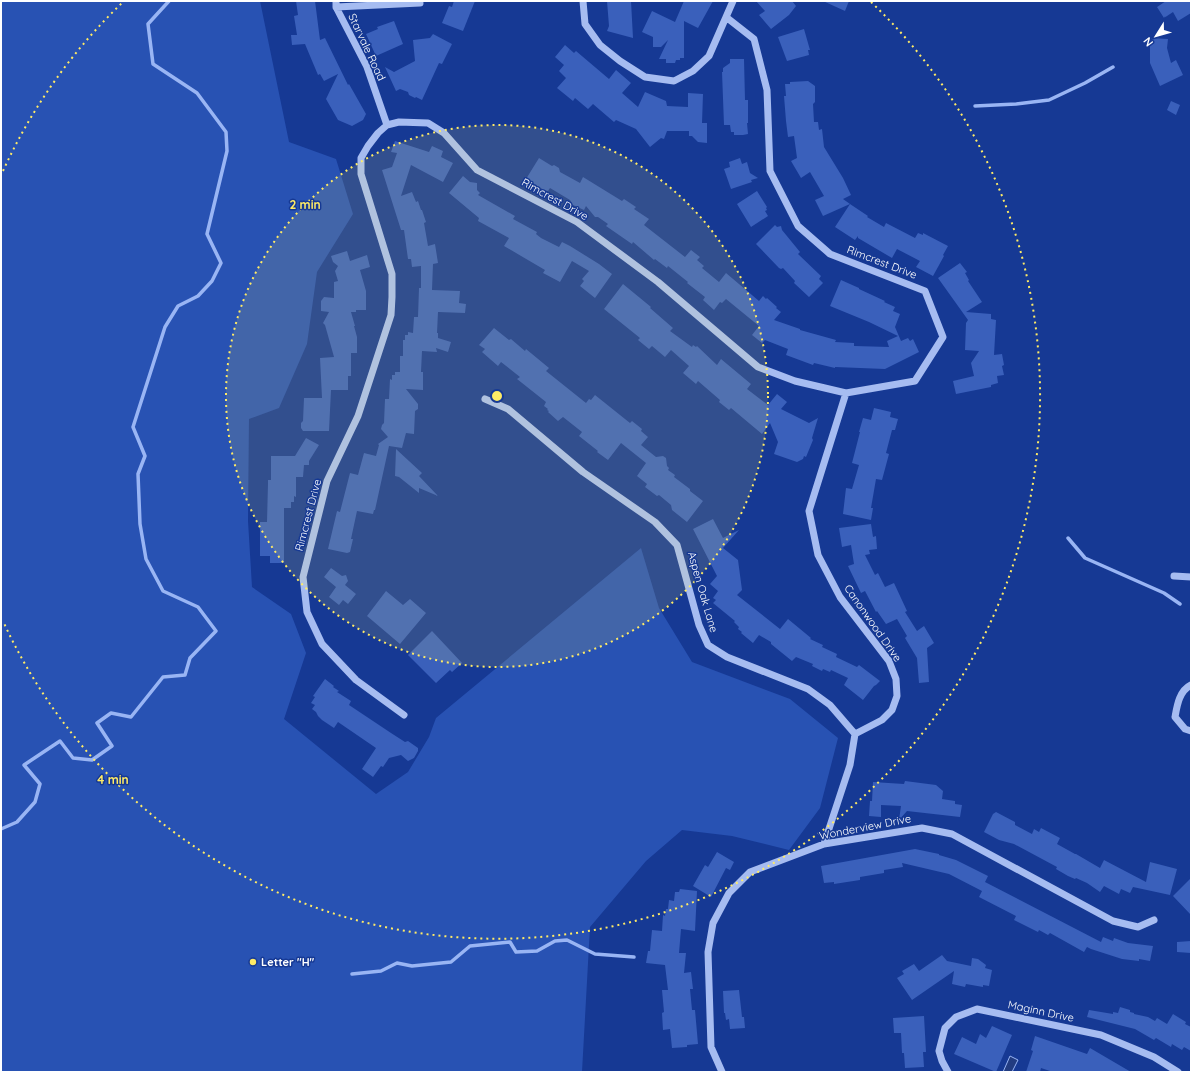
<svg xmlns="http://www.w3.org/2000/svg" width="1192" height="1073" viewBox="0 0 1192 1073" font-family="Quicksand,sans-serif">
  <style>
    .green { fill: #2852b3 }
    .water { fill: #223c81; stroke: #99b5f4 }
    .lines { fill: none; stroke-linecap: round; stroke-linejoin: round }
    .stream { stroke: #99b5f4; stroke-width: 3.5 }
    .building { fill: #3a60bb }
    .minor { stroke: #a6bcf1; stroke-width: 7 }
    .ring { fill: none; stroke: #ffeb66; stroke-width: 2; stroke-dasharray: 2 4 }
    .poi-dot { fill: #ffeb66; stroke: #163994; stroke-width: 1.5 }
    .labels { text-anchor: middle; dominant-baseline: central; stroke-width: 3; stroke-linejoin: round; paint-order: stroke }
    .street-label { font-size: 11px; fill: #fff; stroke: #163994 }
    .poi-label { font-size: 11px; font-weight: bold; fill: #fff; stroke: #163994; text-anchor: start }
    .centre { fill: #ffeb66; stroke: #163994; stroke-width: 2 }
    .ring-label { font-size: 12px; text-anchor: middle; font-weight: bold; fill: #ffeb66; stroke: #163994; stroke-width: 3; stroke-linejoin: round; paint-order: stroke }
  </style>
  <rect width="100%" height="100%" fill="#163994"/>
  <path class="green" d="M1,1H260L289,142L336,159L353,214L317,272L307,344L279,408L249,419L248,521L252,587L291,614L306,653L284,719L376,794L408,772L429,737L436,718L641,548L659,608L692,662L790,699L838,738L820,808L789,850L732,836L682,830L646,861L590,927L582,1072H1Z"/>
  <path class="water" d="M1010,1056L1018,1060L1012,1072H1003Z"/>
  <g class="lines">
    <path class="stream" d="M975,106L1016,104L1049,100L1085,83L1113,67
      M1068,538L1085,558L1164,593L1180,604
      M1,829L17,822L35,802L40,784L24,765L60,741L73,758L92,760L112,746L97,723L111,713L131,717L163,677L185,675L190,658L216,631L198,607L163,591L146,559L140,524L138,474L145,456L133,427L165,327L178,306L198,296L212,281L221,263L207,234L227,151L226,132L197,93L153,64L148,24L169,1
      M352,974L381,971L397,963L412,966L451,962L470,946L510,942L516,952L537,951L555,941L567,940L595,954L634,957"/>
  </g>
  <path class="building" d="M296,1H315L320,40L325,38L348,85L349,84L366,114L363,120L352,126L338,120L326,99L338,74L324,81L320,74L318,75L305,44L292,45L291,35H297L294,16L298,15Z
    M454,1H475L463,31L442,23L449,6L452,7Z
    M607,1H631L633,38L607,31L609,26Z
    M684,1H713L698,28L684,21V58H680V60H676L675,63H666V59H659L668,40L661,47H653V37L642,32L652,11L675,22Z
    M756,1H792L796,6L789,15L771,29L759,15L765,11Z
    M823,1H849L845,11Z
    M1166,1H1191V13L1178,21L1173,12L1164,18L1157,7Z
    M394,21L403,44L376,56L366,34L378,29L377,27Z
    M804,29L810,50H808L809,55L787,61L778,37Z
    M433,34L452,44L442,64L439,63L422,100L416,97L415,98L409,95L408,92L400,89L396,91L385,67L394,72L415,61L413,40L430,38Z
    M1150,38L1168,39L1167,48L1171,63L1176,60L1183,75L1160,86L1150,63Z
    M565,45L574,53L576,51L609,79L616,70L631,83L622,93L638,107L645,92L666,101L667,106L688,107V93L703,94L702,123H707V143L698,142L692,136H689V131H667L664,139L661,138L650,147L636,129L616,120L614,122L593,104L588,109L575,98L573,101L557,88L566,78L559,71L564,65L555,57Z
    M730,59H744L745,100H748V123H747L748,134L743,135H734V132H731L730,125H724L722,72H723V68L730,63Z
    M808,81L815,86V102L813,104L814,122H818L819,130L822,129L824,147L843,178L851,195L843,199L850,204L823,216L815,200L824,196L810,172L801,178L791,161L797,158L794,136L788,137L786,121L784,96H786L785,84H790V82Z
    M1171,101L1180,105L1176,115L1167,110Z
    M395,141L429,152L432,146L443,151L441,157L453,163L443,182L411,165L401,196L412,192L416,202L418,201L421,210H422L426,222L424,223L428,246L435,244L438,263L433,264L432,290L460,291L459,303L466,304L465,313L438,312L437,333H438V338L451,342L448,352L436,348L437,352L422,351L421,372H423V390L406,389L418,404V409L415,411L414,434L406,433L402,448L389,446L375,510H374L373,514L357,511L351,539H353L350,552L347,553L328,549L337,511L340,512L350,473L358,475L364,453L376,456L379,445L378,444L388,437L381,429L382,425L384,423L385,399H389L390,379L392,380V375H395V372H400V356H403V340H405V335H408V332L413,333L414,317H418L419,288H421V266L412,267L411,259H408L404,230H401L382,170L392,167L397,153L391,152Z
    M539,158L552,166L554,165L559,168L560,172L580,183L583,177L622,201L624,199L636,207L634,209L649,219L644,225L685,257L691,250L700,257L697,260L704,266L702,268L719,282L726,273L759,301L763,296L766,299L767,298L777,307L776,308L781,312L774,320L800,329V330L836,340L835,342L854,343V346L889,347L887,341L898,336L869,322L830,306L841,280L859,288V289L885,301L884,302L895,307L893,311L900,314L895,327L901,341L908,338L910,341L913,339L919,352L885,369L835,367V368L814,363L813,365L786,355L788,349L765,340L762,343L752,335L759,326L726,299L722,303L720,302L714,310L703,300L705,297L687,283L688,282L668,266L667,268L655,259L654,260L633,242L632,244L606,226L608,224L598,217H595L586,206L584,210L573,205L570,200L550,188L548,191L544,190L526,179Z
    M740,158L742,164L747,162L750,173L758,178L751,180L752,182L731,189L724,169L730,167L729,162Z
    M463,176L470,182L477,183V190L480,193L478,195L515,216L513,219L537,232L536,234L541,238L559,247L562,242L570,246L599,264L612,274L595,298L580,286L584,281L582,279L589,271L572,261L560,282L543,273L545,270L504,246L509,238L478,221L479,218L449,193Z
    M757,191L767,207L766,208L767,210L765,211L768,216L751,227L737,204Z
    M850,204L868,216L867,217L884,227L886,223L915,238L918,233L923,235V233L948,246L943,255L944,256L933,276L916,267L920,261L897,249L892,258L858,238V236L855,240L835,227Z
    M775,225L777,227L781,226L782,230L800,252L798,254L821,276L819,279L823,283L809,297L794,283L795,281L783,268L781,269L779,268L756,244Z
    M347,251L350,261L367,255L370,267L360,270L366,291V310H356V312H351L355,326H354L357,337V353H351V376H348V390H331L329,431H303L301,428V423L303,421L304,398H322L320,358L334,357L325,325L323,323L329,312L321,311V301L324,297L334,298V282L338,281L335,271L338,266L333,262L331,256Z
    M960,263L967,272L965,273L969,280L968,281L982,302L966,312L991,314V319L996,320L994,355L1002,354L1004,365L1002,366L1004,375L997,376L998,383L991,385V387L956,394L953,381L974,376L971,363L979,351L965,350L966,323L968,320L938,278Z
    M623,284L651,307L650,308L673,328L670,331L692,347L693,345L696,347L697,346L717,365L721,359L751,384L747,389L768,405L777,394L787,402L781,409L809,423L818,418L812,438L813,440L806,457L804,456L803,459L797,462L774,454L778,442L770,423L762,434L731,408L729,410L719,402L720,400L698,381L696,384L683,373L689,366L671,350L665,357L652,346L649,349L638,340L640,338L604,309Z
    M494,328L509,340L511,339L525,351L526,349L549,368L546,371L586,403L589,399L591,400L595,395L630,423L632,421L642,429L641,431L648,437L641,445L656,457L663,456L666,458L667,466L669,468L668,470L675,475L674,477L690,489V491L703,501L687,522L672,510L671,505L659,495L657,496L645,487L647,484L637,476L646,463L621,443L608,460L597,452L598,451L579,436L582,432L563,417L558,421L548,412L549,411L547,410L548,409L544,406L546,402L517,379L520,377L501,362L498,366L482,352L485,349L479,345Z
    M874,408L891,412L890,417L898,419L895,430H892L886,453L889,454L882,480L876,479L871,508H873L871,520L843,514L846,488L852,489L859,465L852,463L860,432H859L863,418L871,420Z
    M306,438L319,445L309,461V465H304L303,477H296V497L294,496V502H291V508H284V563H270V556H260V522H267L268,483V480H271V456H295Z
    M396,449L422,473L419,476L438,496L419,488V493L399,477L395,476Z
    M713,519L723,538L739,530L723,548L738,560L742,590L737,595L780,629L788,619L811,638L810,639L823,645L822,647L837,654L836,657L857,667L859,665L880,681L876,685L874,686L863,700L844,685L848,678L831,670L830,672L823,669L822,671L812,666L813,664L796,657L792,661L771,644V642L759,635L753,643L741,633L742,632L738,629L739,627L734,622L735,621L713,603L716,600L713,598L718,591L710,584L717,576L693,529Z
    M871,524L873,537L876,536L877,549L869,550L870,554L865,555L875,575L878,573L885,587L894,583L907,611L905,612L917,631L924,626L934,643L927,648L929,682L919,683L917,658L905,638L907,636L897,619L886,624L877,611L876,612L865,591L861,593L848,566L854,564L851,545L842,547L839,528Z
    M331,568L342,576L346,575L348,581L345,585L356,594L348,604L343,600L339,605L329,597L336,587L324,577Z
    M386,591L403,605L410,599L426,613L400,644L367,616Z
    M432,631L462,663L452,672L450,670L436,683L408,655Z
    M325,679L334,686L333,687L339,691L337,692L351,701L349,705L391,733L405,742L408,741L418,748V751L414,758L408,761L401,755L389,758L383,767L381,766L373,777L362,769L376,748L338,722L334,728L322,720L318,716L316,712L312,709L315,705L311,703L315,697L313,696Z
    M905,781L936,785L943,791L942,799L955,801V804L962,805L960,817L907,811L899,820L901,806L881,805V817L869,816L870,801H872L873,782L904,784Z
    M996,812L1015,822V825L1032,834L1034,829L1039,832L1041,828L1060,838L1057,844L1075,854H1076L1100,868L1104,860L1146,882L1150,862L1177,869L1170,895L1133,887L1130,893L1121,889L1119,894L1104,886L1100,892L1087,883L1076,878L1075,879L1068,876L1056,869L1057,867L1014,844L999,840L984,832L993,814Z
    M915,849L939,854V855L956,860L988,876L985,882L1101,942L1103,937L1113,941L1114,938L1128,943L1153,946L1150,961L1139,959V961L1122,959L1091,949L1087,947L1084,952L1050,933L1048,935L1039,930L1038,932L1014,920L1016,916L979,897L982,891L949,874L902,863L903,867L884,870V873L860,877V880L834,884V882L824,883L821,866Z
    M717,852L734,862L730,870L726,868L711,897L693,886L705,865L708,867Z
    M1191,878V915L1173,896Z
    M680,889L697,891L695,931L681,929L679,953H686L684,973L691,972L693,989H690L692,1010H695L698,1044L687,1045V1047L672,1048L670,1029L663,1030L662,1013L664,1012L662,990H668L665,965L646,963L648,951H650L652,930L662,931L663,915L665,916L666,909H668L669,900L674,901L675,892H679Z
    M1191,941V953L1177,952V942Z
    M942,955L947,961L971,966L972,958L978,959L986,965L985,968L992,970L989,986L983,985V987L966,984L965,987L952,984L954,971L912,1000L897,978L904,974L902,971L914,964L919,971Z
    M739,990L742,1017H744L745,1028L730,1029L729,1019L726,1020L725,1013H724L723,991Z
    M1120,1007L1130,1010V1012L1134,1013V1014L1148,1017L1155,1021L1157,1018L1167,1024L1173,1014L1186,1022L1185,1024L1191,1027V1051L1184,1047L1182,1050L1172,1044L1171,1047L1156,1038L1154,1040L1135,1029L1087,1017L1089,1010L1113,1014V1012L1118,1013Z
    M924,1016L926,1052H923L924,1067L905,1068L904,1053H902L901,1033H894L893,1018Z
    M992,1026L1012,1035L996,1072L954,1054L962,1037L976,1044L980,1034L986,1038Z
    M1035,1036L1087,1054L1090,1048L1131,1072H1053L1041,1068L1040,1072H1026L1033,1051L1031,1050Z"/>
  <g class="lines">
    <path class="minor" d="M336,1V7L367,67L387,125
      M583,1L585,24L600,45L620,61L645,77L674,81L693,71L709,56L733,1
      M336,7L420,3
      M846,393L809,511L818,555L840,597L889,661L896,679L897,696L892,710L882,720L855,734
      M485,399L508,409L583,472L655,522L677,545L699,625L708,645L727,657L808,689L830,705L855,734L850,765L824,844
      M1174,576L1191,577
      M1191,685C1179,691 1177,706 1175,717L1185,729L1191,731
      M404,715L356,680L322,644L307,612L303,577L327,481L358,416L391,315L392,297V274L361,174V158L368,146L378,133L387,125L399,122L428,123L444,133L477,170L577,222L658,282L758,367L795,381L846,393L915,381L943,337L925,291L830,254L798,226L770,171L767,90L754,39L726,17
      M722,1072L711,1047L708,952L713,923L729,893L750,872L824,844L922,828L952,834L1113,921L1138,927L1154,920
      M948,1072L942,1061L939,1051L945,1028L956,1017L977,1009L1101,1035L1154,1057L1178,1072"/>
  </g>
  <circle cx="497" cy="396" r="271" fill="#ffeb66" fill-opacity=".12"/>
  <g class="ring">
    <circle cx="497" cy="396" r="271"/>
    <path d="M3 171A543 543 0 0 1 123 2M871 2A543 543 0 1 1 3 621"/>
  </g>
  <circle class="poi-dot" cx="253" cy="962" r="4"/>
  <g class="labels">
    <g class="street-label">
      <text transform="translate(367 47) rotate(65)">Starvale Road</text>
      <text transform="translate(555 199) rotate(29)">Rimcrest Drive</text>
      <text transform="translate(882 262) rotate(21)">Rimcrest Drive</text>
      <text transform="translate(308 515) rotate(-75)">Rimcrest Drive</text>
      <text transform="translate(703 592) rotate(74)">Aspen Oak Lane</text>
      <text transform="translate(873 623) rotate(55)">Canonwood Drive</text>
      <text transform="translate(865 827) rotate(-11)">Wonderview Drive</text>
      <text transform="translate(1041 1011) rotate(12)">Maginn Drive</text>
    </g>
    <g class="poi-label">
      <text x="261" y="962">Letter "H"</text>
    </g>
  </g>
  <circle cx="497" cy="396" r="6" class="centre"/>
  <g class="ring-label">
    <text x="305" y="209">2 min</text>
    <text x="113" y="784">4 min</text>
  </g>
  <rect width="1192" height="1073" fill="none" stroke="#ffffff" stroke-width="4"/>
  <g transform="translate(1156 36) rotate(233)" stroke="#163994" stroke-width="3" paint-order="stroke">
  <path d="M0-3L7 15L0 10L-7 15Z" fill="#ffffff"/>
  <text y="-6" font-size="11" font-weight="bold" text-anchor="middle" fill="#ffffff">N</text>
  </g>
</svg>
